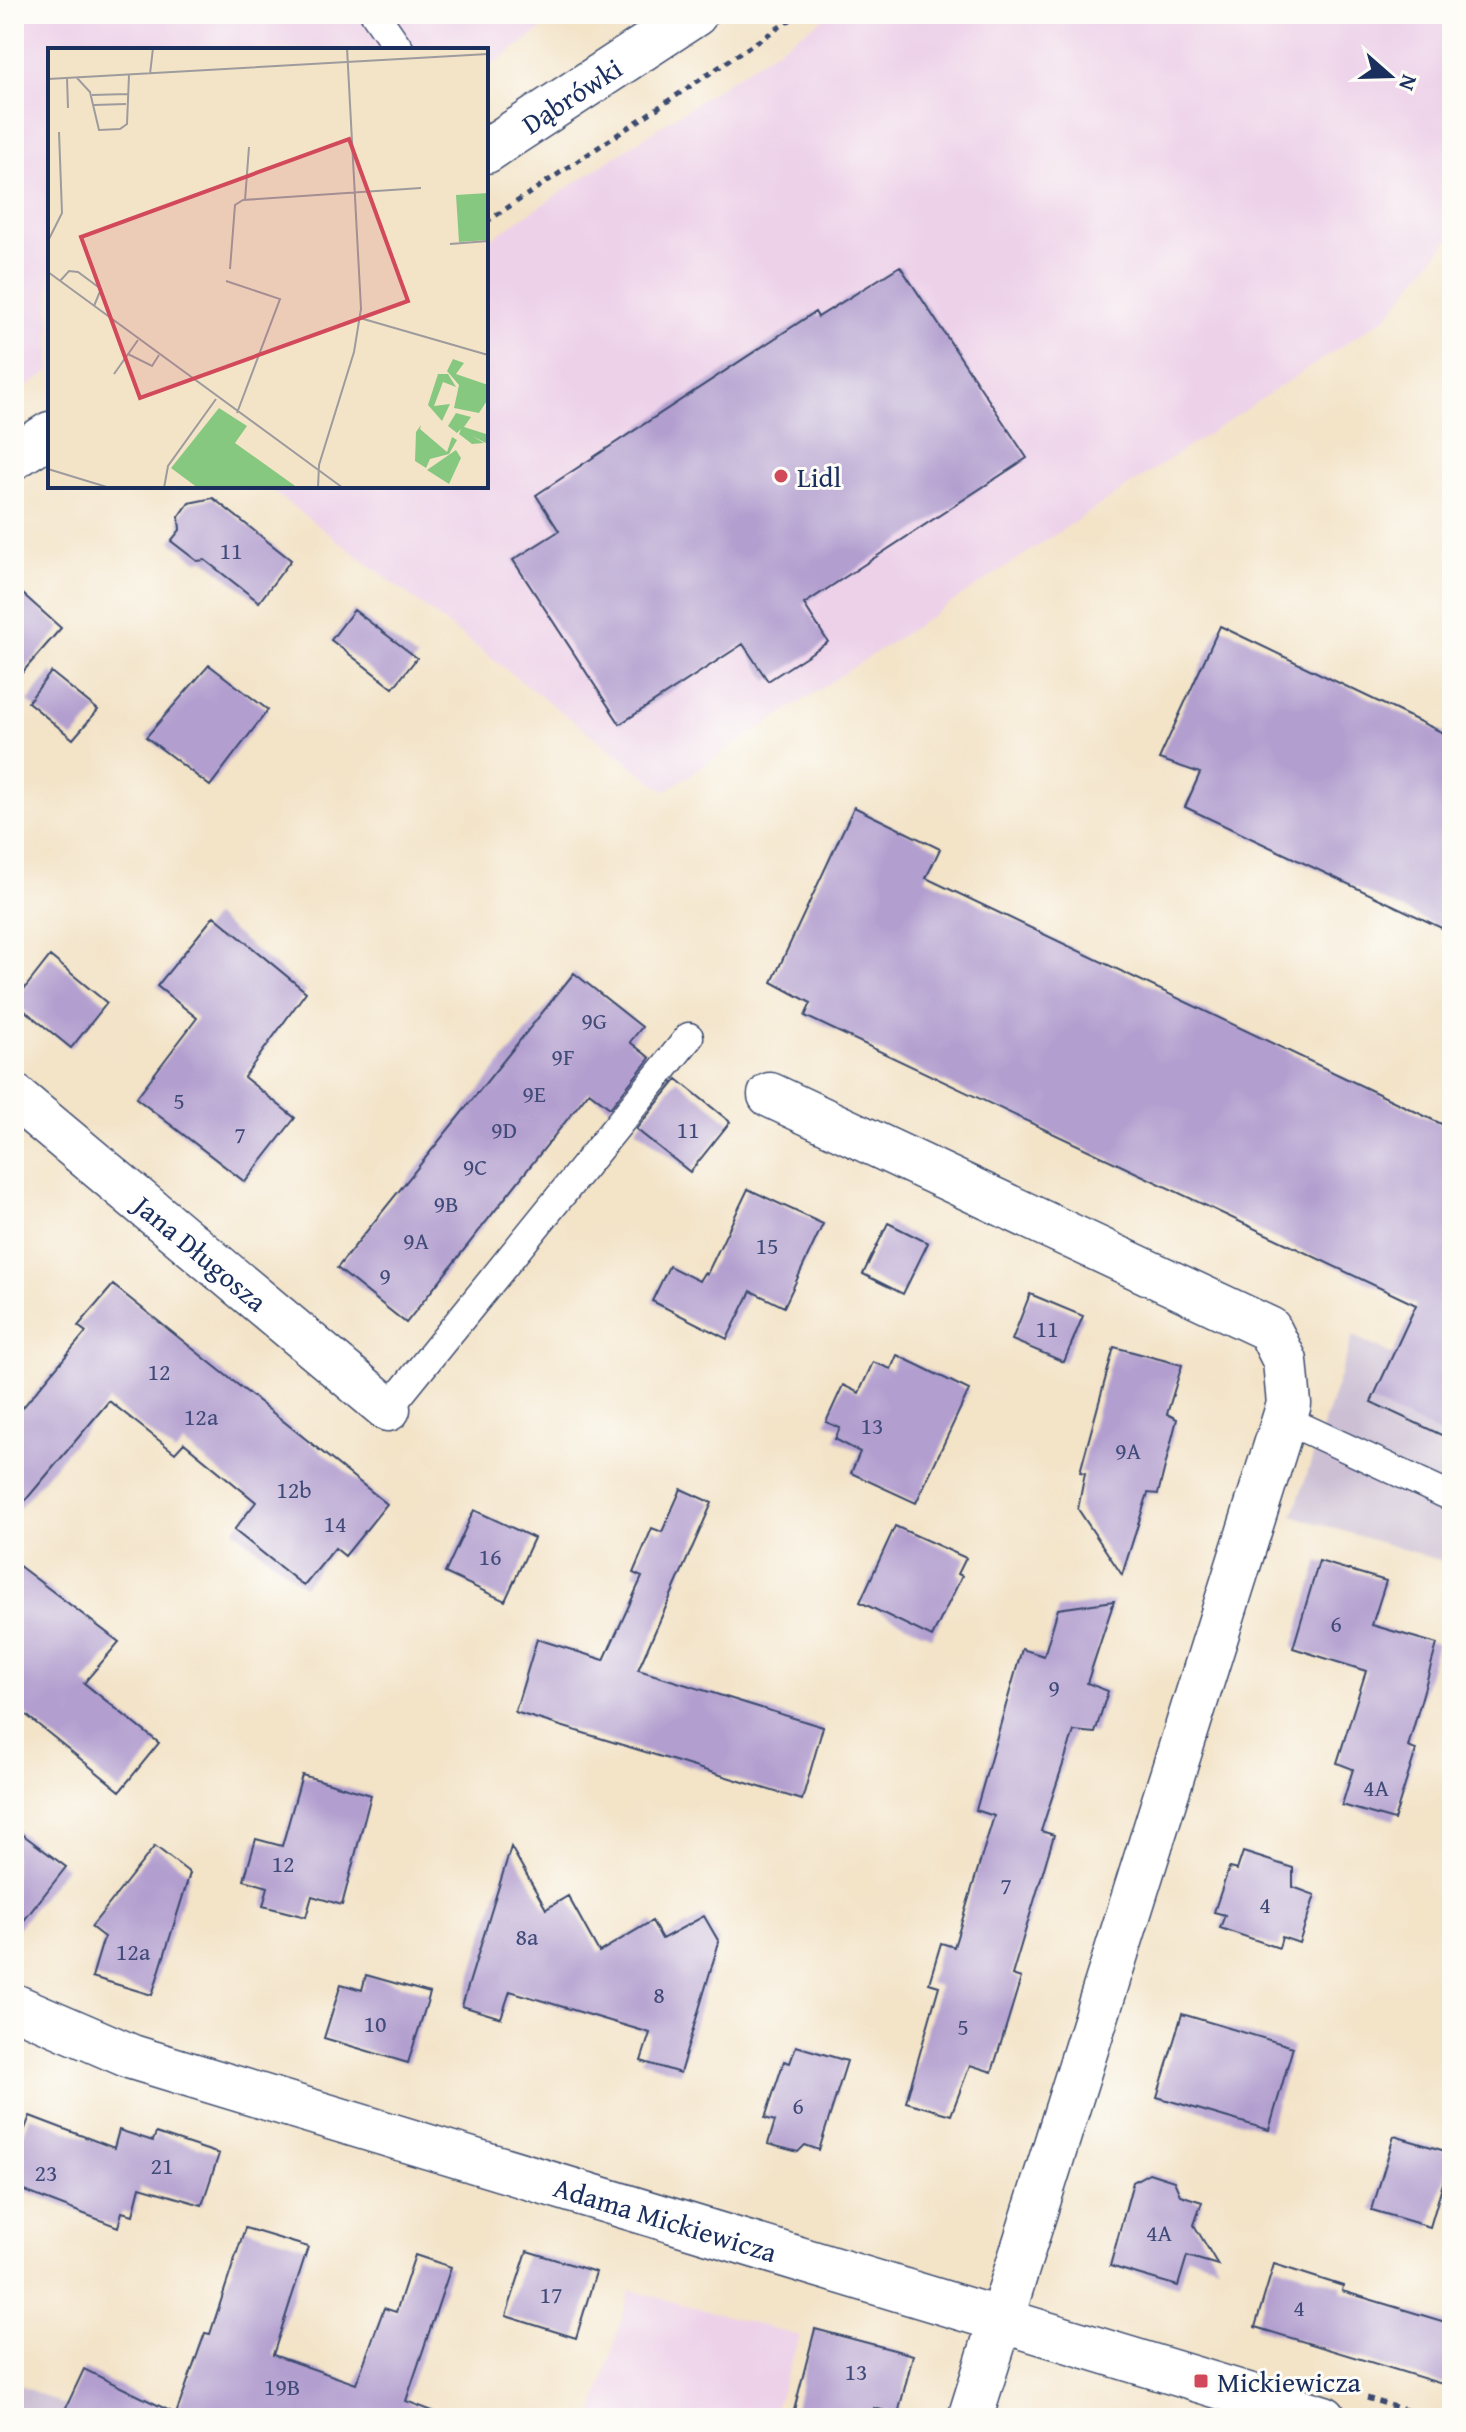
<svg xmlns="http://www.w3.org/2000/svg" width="1466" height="2432" viewBox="0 0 1466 2432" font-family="'Gentium Book Plus',serif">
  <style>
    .built { fill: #edd1e9 }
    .industrial { fill: #ccbfd4 }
    .building { fill: #b29fcf }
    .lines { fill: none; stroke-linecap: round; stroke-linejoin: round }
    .service-casing { stroke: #3b4a6e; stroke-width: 31 }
    .minor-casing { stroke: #3b4a6e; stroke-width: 47 }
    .tertiary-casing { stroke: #3b4a6e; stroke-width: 47 }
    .path { stroke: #3b4a6e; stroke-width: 5; stroke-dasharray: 6 6; stroke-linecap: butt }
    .service { stroke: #fff; stroke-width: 28 }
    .minor { stroke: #fff; stroke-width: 44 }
    .tertiary { stroke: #fff; stroke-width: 44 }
    .poi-dot { fill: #d1495b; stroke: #fdfcf7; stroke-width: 3 }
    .labels { text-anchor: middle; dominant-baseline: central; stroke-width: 6; stroke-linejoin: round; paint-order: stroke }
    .number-label { font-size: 24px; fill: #414b7a }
    .street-label { font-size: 28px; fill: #1b2f5e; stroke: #fdfcf7 }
    .poi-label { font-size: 28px; fill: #1b2f5e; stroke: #fdfcf7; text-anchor: start }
    .inset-road { fill: none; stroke: #9d9b9d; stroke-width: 2 }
    .view { fill: #d1495b; fill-opacity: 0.15; stroke: #d1495b; stroke-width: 4 }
    .inset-edge { fill: none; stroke: #1b2f5e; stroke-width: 4 }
  </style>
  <rect width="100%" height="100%" fill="#fdfcf7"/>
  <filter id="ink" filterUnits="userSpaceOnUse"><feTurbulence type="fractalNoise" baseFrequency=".0125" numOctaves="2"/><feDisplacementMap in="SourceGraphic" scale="16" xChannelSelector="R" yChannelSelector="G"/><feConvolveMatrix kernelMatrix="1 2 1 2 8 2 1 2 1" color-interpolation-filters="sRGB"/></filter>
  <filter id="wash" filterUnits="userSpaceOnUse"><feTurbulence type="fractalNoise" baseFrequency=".006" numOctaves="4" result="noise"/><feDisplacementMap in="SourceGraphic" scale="32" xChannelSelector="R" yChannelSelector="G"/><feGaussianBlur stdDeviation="1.8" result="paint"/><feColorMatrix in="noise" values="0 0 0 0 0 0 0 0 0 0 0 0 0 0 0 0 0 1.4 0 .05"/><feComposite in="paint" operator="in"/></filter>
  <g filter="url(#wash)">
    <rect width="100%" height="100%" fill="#f3e3c7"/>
    <path class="built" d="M14,14H563L486,69V50H50V371L14,395Z
      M830,14H1452V235L1386,317L665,791L266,486H486V242Z
      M630,2290L800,2336L772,2418H592Z"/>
    <path class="industrial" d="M1353,1336L1452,1383V1564L1293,1516Z
      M14,2382L66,2406L90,2418H14Z"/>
    <g id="blocks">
      <path class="building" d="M900,266L1027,458L804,604L828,642L768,681L743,644L620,724L513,560L559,531L536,495L815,312L818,317Z
        M213,498L291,560L259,602L205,560L197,561L171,541L180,530L179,517L189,503Z
        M14,586L61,628L14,682Z
        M354,610L417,658L393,688L331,640Z
        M1220,626L1452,737V933L1185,807L1200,773L1159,759Z
        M209,665L268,710L210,786L146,737Z
        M51,672L98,710L73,739L28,702Z
        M854,807L940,849L926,878L1452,1129V1440L1371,1402L1416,1305L805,1016L811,1003L772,982Z
        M214,916L306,992L244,1077L295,1118L245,1182L136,1098L197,1018L157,986Z
        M50,956L107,1003L71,1048L14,1002Z
        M574,973L642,1027L630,1042L650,1058L610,1108L589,1092L406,1323L337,1268Z
        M677,1079L730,1122L690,1172L636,1129Z
        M748,1189L823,1224L784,1307L751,1291L727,1339L652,1301L669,1266L699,1281L704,1273L707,1274Z
        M888,1223L928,1243L903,1294L863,1274Z
        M113,1285L387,1504L345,1556L335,1548L304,1586L234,1530L256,1502L184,1443L175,1453L109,1401L14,1514V1418L86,1332L78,1326Z
        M1030,1294L1083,1316L1064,1362L1012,1340Z
        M1114,1347L1182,1365L1167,1414L1177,1419L1158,1494L1148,1493L1122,1575L1078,1509L1085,1473L1080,1472Z
        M897,1355L969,1390L916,1503L851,1473L860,1452L835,1439L840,1428L826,1422L843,1385L859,1393L873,1362L891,1369Z
        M681,1489L712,1503L638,1670L823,1727L802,1800L515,1712L537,1639L604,1660L642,1577L633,1573L652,1528L662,1532Z
        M474,1510L534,1538L505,1601L445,1573Z
        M895,1526L966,1558L958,1574L962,1576L932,1637L860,1602Z
        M1319,1561L1386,1581L1372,1625L1437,1644L1408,1747L1416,1750L1394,1820L1342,1805L1353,1769L1337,1763L1366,1671L1293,1648Z
        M14,1562L119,1642L84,1683L159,1743L120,1791L14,1705Z
        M1114,1601L1087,1683L1108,1691L1095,1733L1074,1731L1041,1831L1054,1835L1012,1975L1021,1978L992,2072L970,2065L951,2115L906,2102L939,1986L929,1983L941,1943L954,1947L994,1816L976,1810L1022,1649L1044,1656L1058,1609Z
        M302,1775L371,1795L342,1905L312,1896L306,1917L263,1906L268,1887L244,1880L256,1839L282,1846Z
        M14,1828L66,1867L14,1933Z
        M155,1846L190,1873L152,1995L92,1977L104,1937L91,1927Z
        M511,1847L546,1909L568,1896L599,1952L652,1921L662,1939L704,1916L719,1942L680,2073L641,2061L650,2033L510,1991L501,2018L462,2006Z
        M1243,1852L1293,1868V1887L1315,1895L1299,1943L1282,1937L1279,1948L1220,1928L1225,1915L1214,1912L1229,1868L1237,1870Z
        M366,1975L430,1993L408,2063L324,2038L341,1984L362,1990Z
        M1182,2014L1293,2047L1269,2130L1157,2097Z
        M796,2046L847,2061L819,2150L805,2145L798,2152L768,2144L775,2121L765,2118L784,2061L790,2063Z
        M30,2116L114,2148L119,2130L153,2141L156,2133L219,2154L202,2205L140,2187L133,2215L122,2212L118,2227L14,2187V2157Z
        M1394,2136L1452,2153L1430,2227L1372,2210Z
        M1149,2173L1174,2181L1180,2195L1202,2202L1194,2225L1218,2265L1187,2256L1178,2286L1110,2266L1133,2182Z
        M245,2228L308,2247L273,2355L356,2384L384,2308L396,2312L415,2255L451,2267L406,2401L435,2412L434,2418H61L84,2369L176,2414L205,2333L210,2334Z
        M527,2251L596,2272L576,2338L506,2316Z
        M1274,2264L1343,2286L1342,2291L1452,2324V2387L1255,2327Z
        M815,2329L913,2355L898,2414L874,2408L872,2418H792Z"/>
    </g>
  </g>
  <g filter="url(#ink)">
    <use href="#blocks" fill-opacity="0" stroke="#3b4a6e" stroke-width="2"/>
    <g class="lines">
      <defs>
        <path id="service" d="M375,14L400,50
          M388,1409L689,1037
          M1284,1419L1452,1497"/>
        <g id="minor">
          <path id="s1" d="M486,151L695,14"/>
          <path d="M14,457L50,434"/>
          <path d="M770,1095L1269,1329L1285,1361L1289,1404L970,2418"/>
          <path id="s2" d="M14,1096L388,1409"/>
        </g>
        <g id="tertiary">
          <path id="s3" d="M14,2006L132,2057L1324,2418"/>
        </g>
      </defs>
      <use href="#service" class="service-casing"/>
      <use href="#minor" class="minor-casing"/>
      <use href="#tertiary" class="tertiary-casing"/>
      <path class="path" d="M486,222L799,14
        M1367,2398L1432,2418"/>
      <use href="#service" class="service"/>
      <use href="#minor" class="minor"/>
      <use href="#tertiary" class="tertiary"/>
    </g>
  </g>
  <g class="poi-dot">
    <circle cx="781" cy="476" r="8"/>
    <rect x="1193" y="2373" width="16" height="16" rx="4"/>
  </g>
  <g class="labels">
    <g class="number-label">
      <text x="231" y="550">11</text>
      <text x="594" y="1020">9G</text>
      <text x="563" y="1056">9F</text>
      <text x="534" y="1093">9E</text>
      <text x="179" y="1100">5</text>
      <text x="504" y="1129">9D</text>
      <text x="688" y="1129">11</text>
      <text x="240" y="1134">7</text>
      <text x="475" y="1166">9C</text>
      <text x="446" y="1203">9B</text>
      <text x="416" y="1240">9A</text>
      <text x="767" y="1245">15</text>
      <text x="385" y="1275">9</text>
      <text x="1047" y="1328">11</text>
      <text x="159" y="1371">12</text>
      <text x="201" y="1416">12a</text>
      <text x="872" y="1425">13</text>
      <text x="1128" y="1450">9A</text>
      <text x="294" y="1489">12b</text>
      <text x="335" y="1523">14</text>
      <text x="490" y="1556">16</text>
      <text x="1336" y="1623">6</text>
      <text x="1054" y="1687">9</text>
      <text x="1376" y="1787">4A</text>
      <text x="283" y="1863">12</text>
      <text x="1006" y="1885">7</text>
      <text x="1265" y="1904">4</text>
      <text x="527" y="1936">8a</text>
      <text x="133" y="1951">12a</text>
      <text x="659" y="1994">8</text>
      <text x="375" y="2023">10</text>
      <text x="963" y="2026">5</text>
      <text x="798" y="2105">6</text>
      <text x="162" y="2165">21</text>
      <text x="46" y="2172">23</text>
      <text x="1159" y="2232">4A</text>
      <text x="551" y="2294">17</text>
      <text x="1299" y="2307">4</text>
      <text x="856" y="2371">13</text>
      <text x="282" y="2386">19B</text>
    </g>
    <g class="street-label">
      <text stroke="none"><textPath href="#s1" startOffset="102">Dąbrówki</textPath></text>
      <text stroke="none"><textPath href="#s2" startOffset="244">Jana Długosza</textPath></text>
      <text stroke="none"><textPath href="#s3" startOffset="686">Adama Mickiewicza</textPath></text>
    </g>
    <g class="poi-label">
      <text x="797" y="476">Lidl</text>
      <text x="1217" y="2381">Mickiewicza</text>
    </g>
  </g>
  <g transform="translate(48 48)">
    <rect width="440" height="440" fill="#f3e3c7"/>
    <path d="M440,145V192L411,194L408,147ZM405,311L416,315L408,326L440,337V351L431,365L406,360L411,337L399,323ZM390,326H400L408,339L395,334L386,358L402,356L394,373L380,357ZM171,360L199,378L187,395L250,440H150L123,420ZM408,365L423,369L416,379L438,386L440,379V396L424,388L436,395L424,396L411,386L413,381L409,385L400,378ZM373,377L372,381L399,404L404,389L409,392L401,406L382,411L378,420L367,413L368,384ZM408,402L413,410L401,436L379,422Z" fill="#87c881"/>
    <path class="inset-road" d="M102,26L105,0M19,30L20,60M29,30L42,44L51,82L72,81L79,76L81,27M0,31L440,6M44,47L80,46M46,57L78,56M197,152L201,99M0,193L14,165L11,84M402,196L440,193M182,221L187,157L195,152L373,140M0,224L295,440M12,233L21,223L30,224L53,241L46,258M178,233L232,251L189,365M312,270L440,307M80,306L104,318L111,307M66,326L90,292M0,421L62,440M116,440L120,418L168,351M270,440L271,417L306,304L313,261L299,0"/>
    <path class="view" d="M301,91L360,253L92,350L33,189Z"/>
    <rect width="440" height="440" class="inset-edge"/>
  </g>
  <rect width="1466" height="2432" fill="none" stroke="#fdfcf7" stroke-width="48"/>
  <g transform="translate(1390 76) rotate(110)" stroke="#fdfcf7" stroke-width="6" paint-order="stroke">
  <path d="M0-6L14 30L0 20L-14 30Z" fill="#1b2f5e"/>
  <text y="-12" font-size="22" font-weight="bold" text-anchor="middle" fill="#1b2f5e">N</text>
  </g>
</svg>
